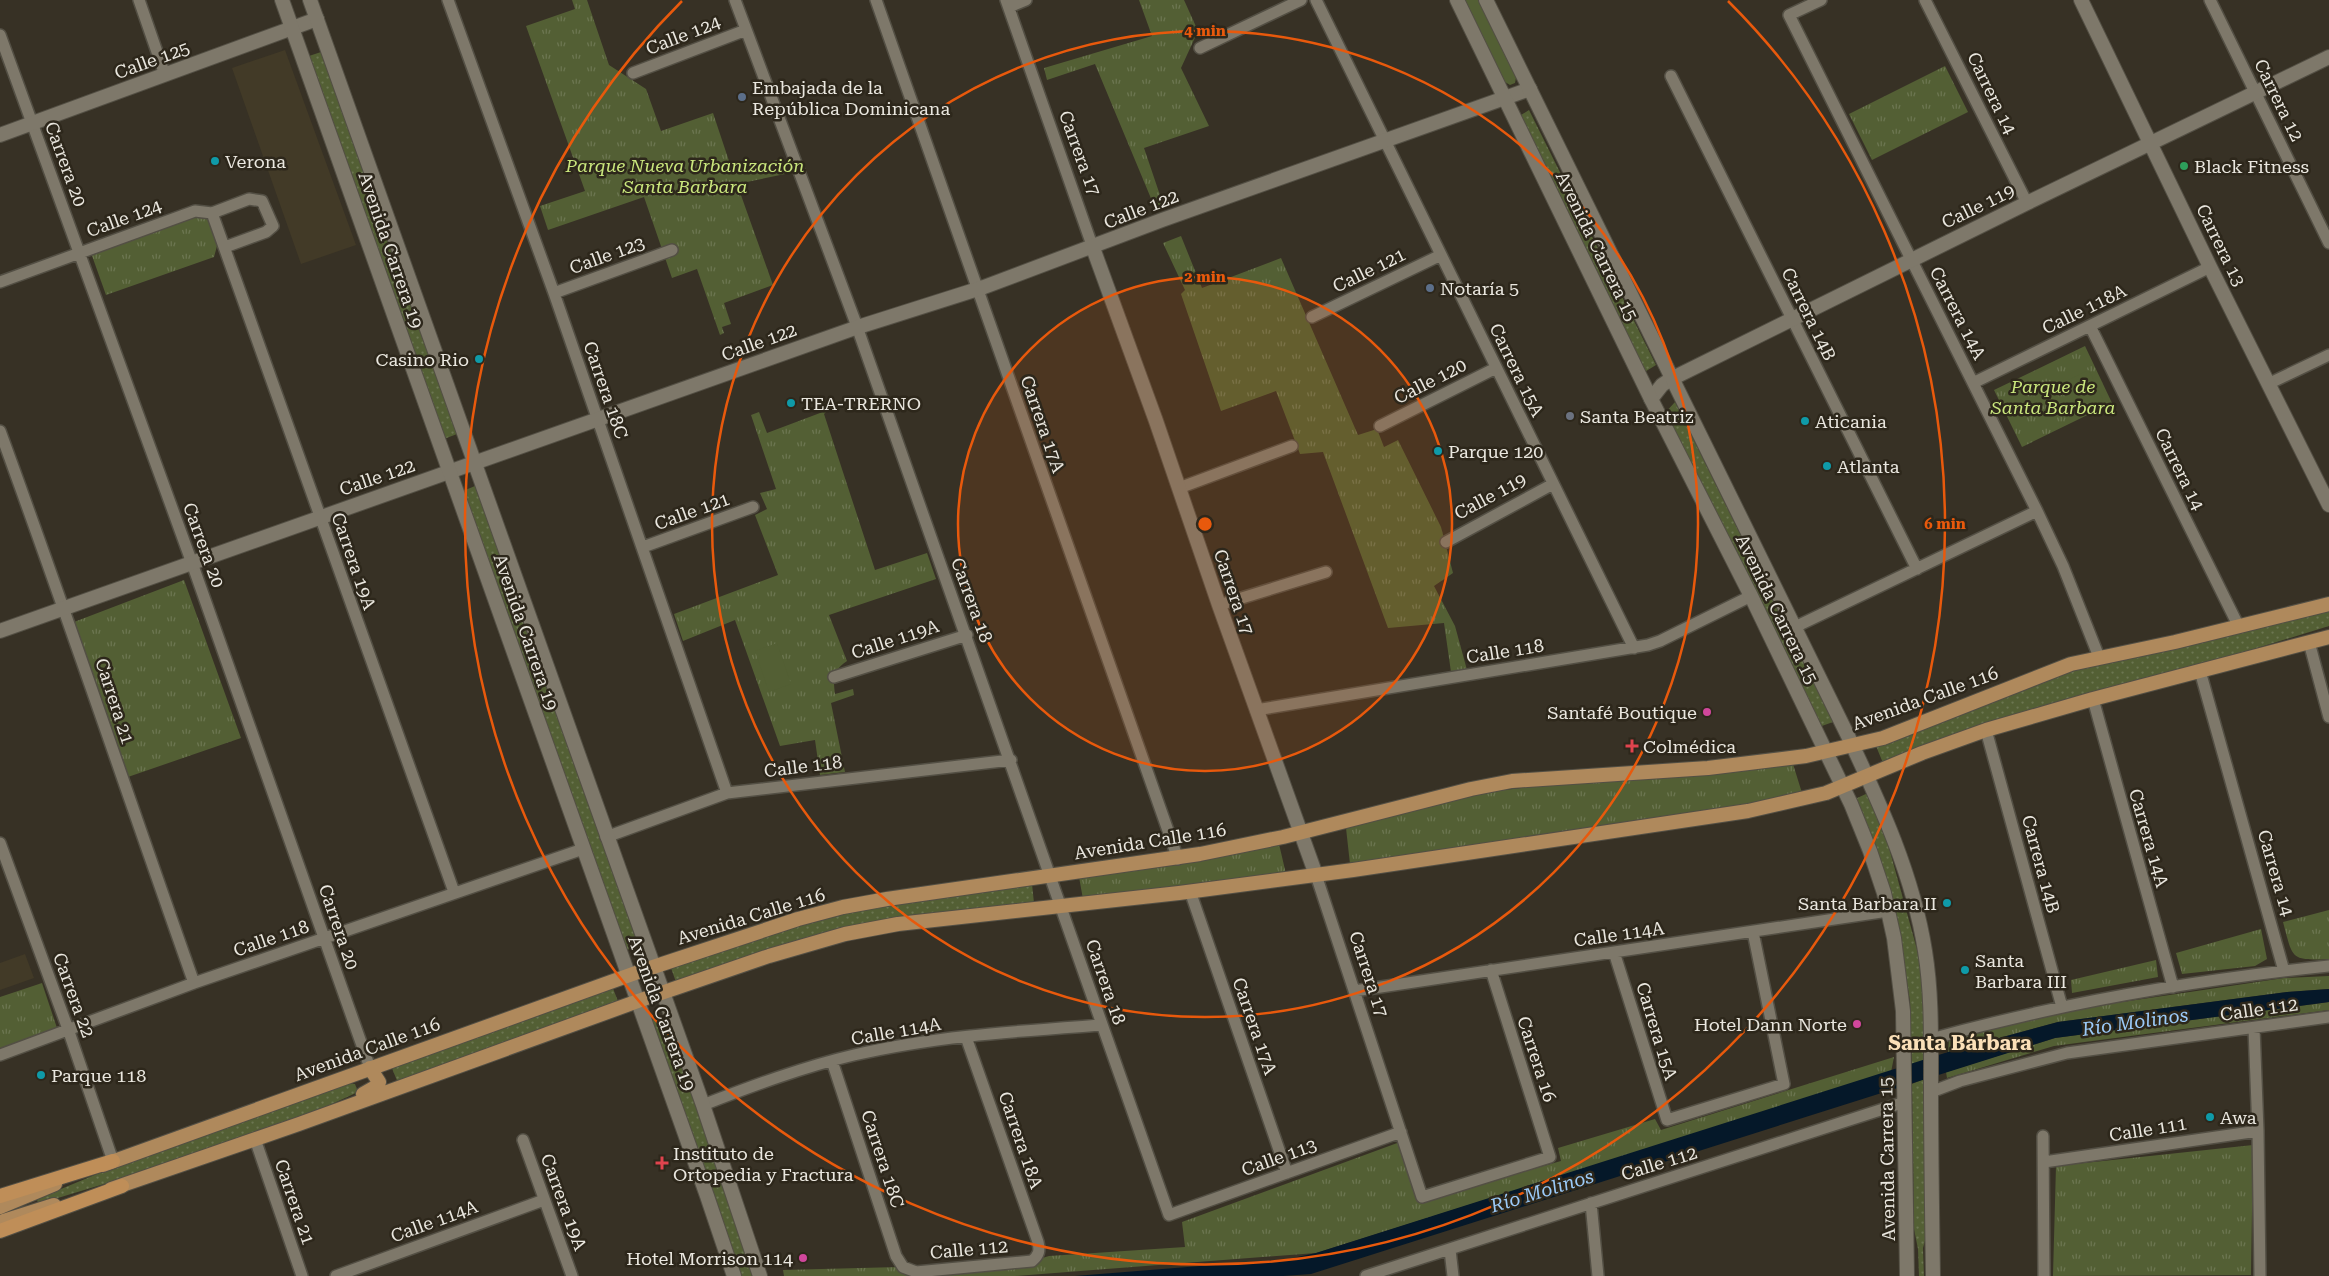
<svg xmlns="http://www.w3.org/2000/svg" width="2329" height="1276" viewBox="0 0 2329 1276" font-family="'Roboto Serif',serif">
  <style>
    .built { fill: #423a27 }
    .grass { fill: url(#grass-dots) }
    .park { fill: url(#park-tufts) }
    .garden { fill: #535f34 }
    .water { fill: #051829 }
    .lines { fill: none; stroke-linecap: round; stroke-linejoin: round }
    .minor-casing { stroke: #534f44; stroke-width: 14 }
    .tertiary-casing { stroke: #534f44; stroke-width: 16 }
    .secondary-casing { stroke: #534f44; stroke-width: 16 }
    .primary-casing { stroke: #534f44; stroke-width: 16 }
    .trunk-casing { stroke: #534f44; stroke-width: 16 }
    .minor { stroke: #7e786a; stroke-width: 11 }
    .tertiary { stroke: #7e786a; stroke-width: 14 }
    .secondary { stroke: #7e786a; stroke-width: 14 }
    .primary { stroke: #af895c; stroke-width: 14 }
    .trunk { stroke: #bf8e58; stroke-width: 14 }
    .ring { fill: none; stroke: #e8590c; stroke-width: 2.5 }
    .service-dot { fill: #5c6f8a; stroke: #2d271b; stroke-width: 2 }
    .culture-dot { fill: #0f9aa8; stroke: #2d271b; stroke-width: 2 }
    .leisure-dot { fill: #2e9e5b; stroke: #2d271b; stroke-width: 2 }
    .worship-dot { fill: #6b7280; stroke: #2d271b; stroke-width: 2 }
    .hotel-dot { fill: #d1479c; stroke: #2d271b; stroke-width: 2 }
    .health-dot { fill: #e0444e; stroke: #2d271b; stroke-width: 2 }
    .labels { text-anchor: middle; dominant-baseline: central; stroke-width: 5; stroke-linejoin: round; paint-order: stroke }
    .street-label { font-size: 18px; fill: #eae7df; stroke: #2d271b }
    .poi-label { font-size: 18px; fill: #eae7df; stroke: #2d271b; text-anchor: start }
    .park-label { font-size: 18px; font-style: italic; fill: #cae77d; stroke: #2d271b }
    .water-label { font-size: 19px; font-style: italic; fill: #9bcaf8; stroke: #2d271b }
    .quarter-label { font-size: 20px; font-weight: bold; fill: #fbe0b8; stroke: #2d271b }
    .centre { fill: #e8590c; stroke: #2d271b; stroke-width: 2.5 }
    .ring-label { font-size: 15px; text-anchor: middle; font-weight: bold; fill: #e8590c; stroke: #2d271b; stroke-width: 5; stroke-linejoin: round; paint-order: stroke }
  </style>
  <defs>
    <pattern id="grass-dots" width="8" height="8" patternUnits="userSpaceOnUse" patternTransform="scale(1.25)"><rect width="8" height="8" fill="#535f34"/><path d="M2 2h.1M6 6h.1" fill="none" stroke="#6c7651" stroke-width="1.8" stroke-linecap="round"/></pattern>
    <pattern id="park-tufts" width="24" height="20" patternUnits="userSpaceOnUse" patternTransform="scale(1.25)"><rect width="24" height="20" fill="#535f34"/><path d="M3 7l-1-3M5 7V3M7 7l1-3M15 17l-1-3M17 17v-4M19 17l1-3" fill="none" stroke="#6c7651"/></pattern>
  </defs>
  <rect width="100%" height="100%" fill="#373125"/>
  <path class="built" d="M285,50L356,245L301,264L232,68Z
    M25,954L34,978L0,990V963Z"/>
  <path class="grass" d="M321,52L457,434L444,439L309,56Z
    M1529,110L1656,365L1643,373L1521,115Z
    M1675,402L1833,722L1819,727L1664,414Z
    M475,486L527,626L639,945L627,950L463,491Z
    M2329,610V626L1883,763L1876,746L2069,671Z
    M1868,793L1888,844L1921,964L1926,1060L1912,1065L1910,1001L1897,924L1855,799Z
    M1032,884L1034,903L962,911L676,982L671,968L844,912Z
    M612,986L618,1001L398,1083L391,1066Z
    M666,1015L755,1276H740L650,1021Z
    M1924,1079L1926,1237L1923,1248L1924,1276H1919L1918,1249L1914,1229L1912,1084Z
    M347,1083L355,1084L358,1092L308,1115L137,1174L38,1204L37,1199L121,1164Z"/>
  <path class="park" d="M572,0H587L609,65L646,89L661,131L713,113L732,170L781,159L785,174L737,184L773,285L724,303L731,324L722,327L724,333L720,335L697,269L672,278L644,197L548,230L540,206L585,191L526,26L575,9Z
    M1139,0H1184L1198,31L1181,68L1209,126L1144,148L1163,204L1155,208L1095,64L1047,80L1044,68L1152,36Z
    M1945,66L1968,112L1872,160L1849,114Z
    M207,213L217,246L214,257L106,295L91,253Z
    M1181,236L1202,288L1281,258L1358,435L1377,429L1384,447L1398,440L1441,527L1453,573L1434,586L1455,626L1467,670L1451,672L1444,623L1388,628L1323,452L1300,454L1276,391L1221,411L1181,294L1185,290L1163,243Z
    M2085,346L2112,403L2022,447L1994,390Z
    M828,410L824,414L875,570L927,553L936,579L829,615L847,661C833,670 833,679 835,694L853,689L854,695L831,703L845,772L820,775L815,740L780,746L735,620L683,641L674,614L778,575L755,515L767,509L760,493L776,489L751,415L759,412L767,433Z
    M184,580L241,738L125,778L74,622Z
    M1793,764L1802,793L1744,806L1350,864L1346,828L1477,793L1559,784L1733,772Z
    M1279,844L1286,874L1083,899L1079,877Z
    M2329,910V959C2290,961 2293,959 2283,922Z
    M2261,929L2267,959L2255,966L2182,974L2176,953Z
    M2156,960L2158,977L2072,993L2071,980Z
    M2329,976V989L2287,992L2058,1022L1948,1052L1949,1040L2055,1012L2284,978Z
    M42,983L57,1028L0,1049V997Z
    M2329,1002V1010L2054,1046L1947,1078L1946,1072L2055,1038Z
    M1894,1057L1891,1072L1316,1253L1015,1276H784L783,1270L899,1267L911,1276L1029,1262L1049,1256L1185,1247L1182,1222L1400,1142L1424,1200L1561,1161L1558,1148L1655,1119L1661,1130Z
    M2253,1145L2251,1275L2053,1276L2056,1166Z"/>
  <path class="garden" d="M1465,0H1479L1516,78L1515,83L1510,85L1505,82Z
    M2089,370L2103,400L2082,410L2068,380Z
    M777,643L791,684L769,692L755,651Z"/>
  <path class="water" d="M2329,989V1002L2055,1038L1311,1274L1283,1276H1075L1288,1259L1316,1253L1948,1052L2058,1022L2287,992Z"/>
  <g class="lines">
    <defs>
      <path id="minor" d="M139,0L165,75
        M448,0L554,293L727,793
        M735,0L855,321L1169,1215L1401,1132
        M876,0L1178,859
        M1006,0L1093,248
        M1316,0L1634,648
        M1821,0L1789,15L2037,511L2063,566L2099,657
        M1925,0L2027,203
        M2210,0L2329,243
        M1009,7L1026,0
        M0,35L192,563L370,1068
        M1200,48L1301,0
        M633,73L746,30
        M1671,76L1917,569
        M212,213L454,892
        M0,282L195,211L212,213L249,199L262,201L273,226L266,232L225,247
        M554,293L672,250
        M1312,317L1441,255
        M2090,326L2239,627
        M1973,383L2210,267
        M2268,384L2329,355
        M1380,426L1496,368
        M0,431C67,614 129,799 194,983
        M1179,488L1292,446
        M1446,542L1553,484
        M643,547L753,507
        M1219,605L1326,572
        M1795,627L2037,511
        M2309,642L2329,717
        M2200,671L2284,971
        M834,677L967,635
        M2093,699L2173,987
        M1256,710L1648,645L1660,641L1751,596
        M1986,730L2062,1007
        M606,837L727,793L1011,760
        M0,843L68,1029L113,1161
        M1316,875L1422,1197L1550,1157L1491,970
        M1190,891L1287,1173
        M1614,952L1667,1120L1784,1084L1753,932
        M1354,991L1888,911
        M2254,1028L2258,1131L2260,1276
        M1931,1039C2061,1003 2195,980 2329,966
        M0,1055L194,983L583,849
        M832,1061L896,1256L903,1267L916,1272L1032,1261C1039,1255 1040,1251 1038,1242L966,1037
        M1931,1092L1960,1081L2067,1053L2329,1017
        M703,1105C752,1086 803,1067 854,1055C935,1036 1020,1031 1102,1025
        M2043,1136L2044,1276
        M255,1139L302,1276
        M523,1140L572,1276
        M2044,1162L2258,1131
        M1591,1203L1598,1276
        M1450,1250L1453,1276
        M336,1276L544,1200
        M1366,1276L1905,1102"/>
      <path id="tertiary" d="M2081,0L2210,267L2329,505
        M0,135L317,19
        M1093,248L1156,421L1219,605L1316,875
        M1651,399L1662,385L1671,379L2027,203L2329,57
        M0,631L858,327L984,287L1162,220L1530,89"/>
      <path id="secondary" d="M282,0L707,1196L734,1276
        M310,0L703,1105L760,1276
        M1457,0L1651,399L1751,596L1851,804L1870,851L1884,893L1894,938L1903,1011L1907,1276
        M1486,0L1849,738C1881,806 1913,875 1925,951C1932,994 1931,1039 1931,1083C1931,1147 1932,1212 1933,1276"/>
      <path id="primary" d="M363,1094L377,1086L379,1082L370,1068
        M103,1165L641,971L798,919L843,907L887,899L1200,854L1283,837L1471,789L1512,781L1708,768L1806,756L1883,738L2071,664L2175,642L2329,604
        M111,1189L299,1124L638,1001L769,956L845,934L898,924L1179,893L1353,870L1748,811L1826,793L1922,753L1986,730L2093,699L2329,637
        M0,1207L55,1184
        M0,1222L54,1205"/>
      <path id="trunk" d="M0,1196L113,1161
        M0,1231L122,1186"/>
    </defs>
    <use href="#minor" class="minor-casing"/>
    <use href="#tertiary" class="tertiary-casing"/>
    <use href="#secondary" class="secondary-casing"/>
    <use href="#primary" class="primary-casing"/>
    <use href="#trunk" class="trunk-casing"/>
    <use href="#minor" class="minor"/>
    <use href="#tertiary" class="tertiary"/>
    <use href="#secondary" class="secondary"/>
    <use href="#primary" class="primary"/>
    <use href="#trunk" class="trunk"/>
  </g>
  <circle cx="1205" cy="524" r="247" fill="#e8590c" fill-opacity=".12"/>
  <g class="ring">
    <circle cx="1205" cy="524" r="247"/>
    <circle cx="1205" cy="524" r="493"/>
    <path d="M1728 1A740 740 0 1 1 682 1"/>
  </g>
  <g class="service-dot">
    <circle cx="742" cy="97" r="5"/>
    <circle cx="1430" cy="288" r="5"/>
  </g>
  <g class="culture-dot">
    <circle cx="215" cy="161" r="5"/>
    <circle cx="479" cy="359" r="5"/>
    <circle cx="791" cy="403" r="5"/>
    <circle cx="1805" cy="421" r="5"/>
    <circle cx="1438" cy="451" r="5"/>
    <circle cx="1827" cy="466" r="5"/>
    <circle cx="1947" cy="903" r="5"/>
    <circle cx="1965" cy="970" r="5"/>
    <circle cx="41" cy="1075" r="5"/>
    <circle cx="2210" cy="1117" r="5"/>
  </g>
  <circle class="leisure-dot" cx="2184" cy="166" r="5"/>
  <circle class="worship-dot" cx="1570" cy="416" r="5"/>
  <g class="hotel-dot">
    <circle cx="1707" cy="712" r="5"/>
    <circle cx="1857" cy="1024" r="5"/>
    <circle cx="803" cy="1258" r="5"/>
  </g>
  <g class="health-dot">
    <path d="M1629.5 738.5h5v5h5v5h-5v5h-5v-5h-5v-5h5z"/>
    <path d="M659.5 1155.5h5v5h5v5h-5v5h-5v-5h-5v-5h5z"/>
  </g>
  <g class="labels">
    <g class="street-label">
      <text transform="translate(683 35) rotate(-21)">Calle 124</text>
      <text transform="translate(152 60) rotate(-20)">Calle 125</text>
      <text transform="translate(1992 93) rotate(64)">Carrera 14</text>
      <text transform="translate(2279 100) rotate(64)">Carrera 12</text>
      <text transform="translate(1080 153) rotate(70)">Carrera 17</text>
      <text transform="translate(66 164) rotate(70)">Carrera 20</text>
      <text transform="translate(1978 206) rotate(-26)">Calle 119</text>
      <text transform="translate(1141 209) rotate(-21)">Calle 122</text>
      <text transform="translate(124 218) rotate(-20)">Calle 124</text>
      <text transform="translate(2221 245) rotate(64)">Carrera 13</text>
      <text transform="translate(1597 246) rotate(64)">Avenida Carrera 15</text>
      <text transform="translate(391 250) rotate(71)">Avenida Carrera 19</text>
      <text transform="translate(607 255) rotate(-20)">Calle 123</text>
      <text transform="translate(1369 270) rotate(-26)">Calle 121</text>
      <text transform="translate(2084 309) rotate(-26)">Calle 118A</text>
      <text transform="translate(1958 313) rotate(63)">Carrera 14A</text>
      <text transform="translate(1809 314) rotate(64)">Carrera 14B</text>
      <text transform="translate(759 342) rotate(-20)">Calle 122</text>
      <text transform="translate(1517 370) rotate(64)">Carrera 15A</text>
      <text transform="translate(1430 381) rotate(-27)">Calle 120</text>
      <text transform="translate(606 390) rotate(71)">Carrera 18C</text>
      <text transform="translate(1043 424) rotate(71)">Carrera 17A</text>
      <text transform="translate(2180 469) rotate(64)">Carrera 14</text>
      <text transform="translate(377 477) rotate(-19)">Calle 122</text>
      <text transform="translate(1490 496) rotate(-28)">Calle 119</text>
      <text transform="translate(692 511) rotate(-20)">Calle 121</text>
      <text transform="translate(204 545) rotate(70)">Carrera 20</text>
      <text transform="translate(354 561) rotate(71)">Carrera 19A</text>
      <text transform="translate(1234 592) rotate(71)">Carrera 17</text>
      <text transform="translate(972 600) rotate(70)">Carrera 18</text>
      <text transform="translate(1777 609) rotate(64)">Avenida Carrera 15</text>
      <text transform="translate(526 632) rotate(71)">Avenida Carrera 19</text>
      <text transform="translate(895 639) rotate(-18)">Calle 119A</text>
      <text transform="translate(1505 651) rotate(-9)">Calle 118</text>
      <text transform="translate(1925 698) rotate(-20)">Avenida Calle 116</text>
      <text transform="translate(115 701) rotate(72)">Carrera 21</text>
      <text transform="translate(803 766) rotate(-7)">Calle 118</text>
      <text transform="translate(2149 838) rotate(74)">Carrera 14A</text>
      <text transform="translate(1150 841) rotate(-9)">Avenida Calle 116</text>
      <text transform="translate(2041 864) rotate(75)">Carrera 14B</text>
      <text transform="translate(2276 873) rotate(74)">Carrera 14</text>
      <text transform="translate(751 916) rotate(-17)">Avenida Calle 116</text>
      <text transform="translate(339 927) rotate(71)">Carrera 20</text>
      <text transform="translate(1619 934) rotate(-8)">Calle 114A</text>
      <text transform="translate(271 938) rotate(-19)">Calle 118</text>
      <text transform="translate(1369 974) rotate(72)">Carrera 17</text>
      <text transform="translate(1106 982) rotate(71)">Carrera 18</text>
      <text transform="translate(74 995) rotate(70)">Carrera 22</text>
      <text transform="translate(2259 1009) rotate(-8)">Calle 112</text>
      <text transform="translate(662 1013) rotate(70)">Avenida Carrera 19</text>
      <text transform="translate(1255 1026) rotate(71)">Carrera 17A</text>
      <text transform="translate(896 1031) rotate(-10)">Calle 114A</text>
      <text transform="translate(1657 1031) rotate(73)">Carrera 15A</text>
      <text transform="translate(367 1049) rotate(-20)">Avenida Calle 116</text>
      <text transform="translate(1537 1059) rotate(72)">Carrera 16</text>
      <text transform="translate(2148 1129) rotate(-9)">Calle 111</text>
      <text transform="translate(1021 1140) rotate(71)">Carrera 18A</text>
      <text transform="translate(1279 1157) rotate(-20)">Calle 113</text>
      <text transform="translate(883 1159) rotate(72)">Carrera 18C</text>
      <text transform="translate(1887 1159) rotate(-91)">Avenida Carrera 15</text>
      <text transform="translate(1659 1163) rotate(-17)">Calle 112</text>
      <text transform="translate(295 1202) rotate(71)">Carrera 21</text>
      <text transform="translate(564 1202) rotate(70)">Carrera 19A</text>
      <text transform="translate(434 1221) rotate(-20)">Calle 114A</text>
      <text transform="translate(969 1249) rotate(-5)">Calle 112</text>
    </g>
    <g class="poi-label">
      <text x="752" y="87">Embajada de la<tspan x="752" dy="21">República Dominicana</tspan></text>
      <text x="225" y="161">Verona</text>
      <text x="2194" y="166">Black Fitness</text>
      <text x="1440" y="288">Notaría 5</text>
      <text x="469" y="359" text-anchor="end">Casino Rio</text>
      <text x="801" y="403">TEA-TRERNO</text>
      <text x="1580" y="416">Santa Beatriz</text>
      <text x="1815" y="421">Aticania</text>
      <text x="1448" y="451">Parque 120</text>
      <text x="1837" y="466">Atlanta</text>
      <text x="1697" y="712" text-anchor="end">Santafé Boutique</text>
      <text x="1643" y="746">Colmédica</text>
      <text x="1937" y="903" text-anchor="end">Santa Barbara II</text>
      <text x="1975" y="960">Santa<tspan x="1975" dy="21">Barbara III</tspan></text>
      <text x="1847" y="1024" text-anchor="end">Hotel Dann Norte</text>
      <text x="51" y="1075">Parque 118</text>
      <text x="2220" y="1117">Awa</text>
      <text x="673" y="1153">Instituto de<tspan x="673" dy="21">Ortopedia y Fractura</tspan></text>
      <text x="793" y="1258" text-anchor="end">Hotel Morrison 114</text>
    </g>
    <g class="park-label">
      <text x="685" y="165">Parque Nueva Urbanización<tspan x="685" dy="21">Santa Barbara</tspan></text>
      <text x="2053" y="386">Parque de<tspan x="2053" dy="21">Santa Barbara</tspan></text>
    </g>
    <g class="water-label">
      <text transform="translate(2135 1022) rotate(-8)">Río Molinos</text>
      <text transform="translate(1542 1191) rotate(-17)">Río Molinos</text>
    </g>
    <g class="quarter-label">
      <text x="1960" y="1043">Santa Bárbara</text>
    </g>
  </g>
  <circle cx="1205" cy="524" r="8" class="centre"/>
  <g class="ring-label">
    <text x="1205" y="36">4 min</text>
    <text x="1205" y="282">2 min</text>
    <text x="1945" y="529">6 min</text>
  </g>
</svg>
